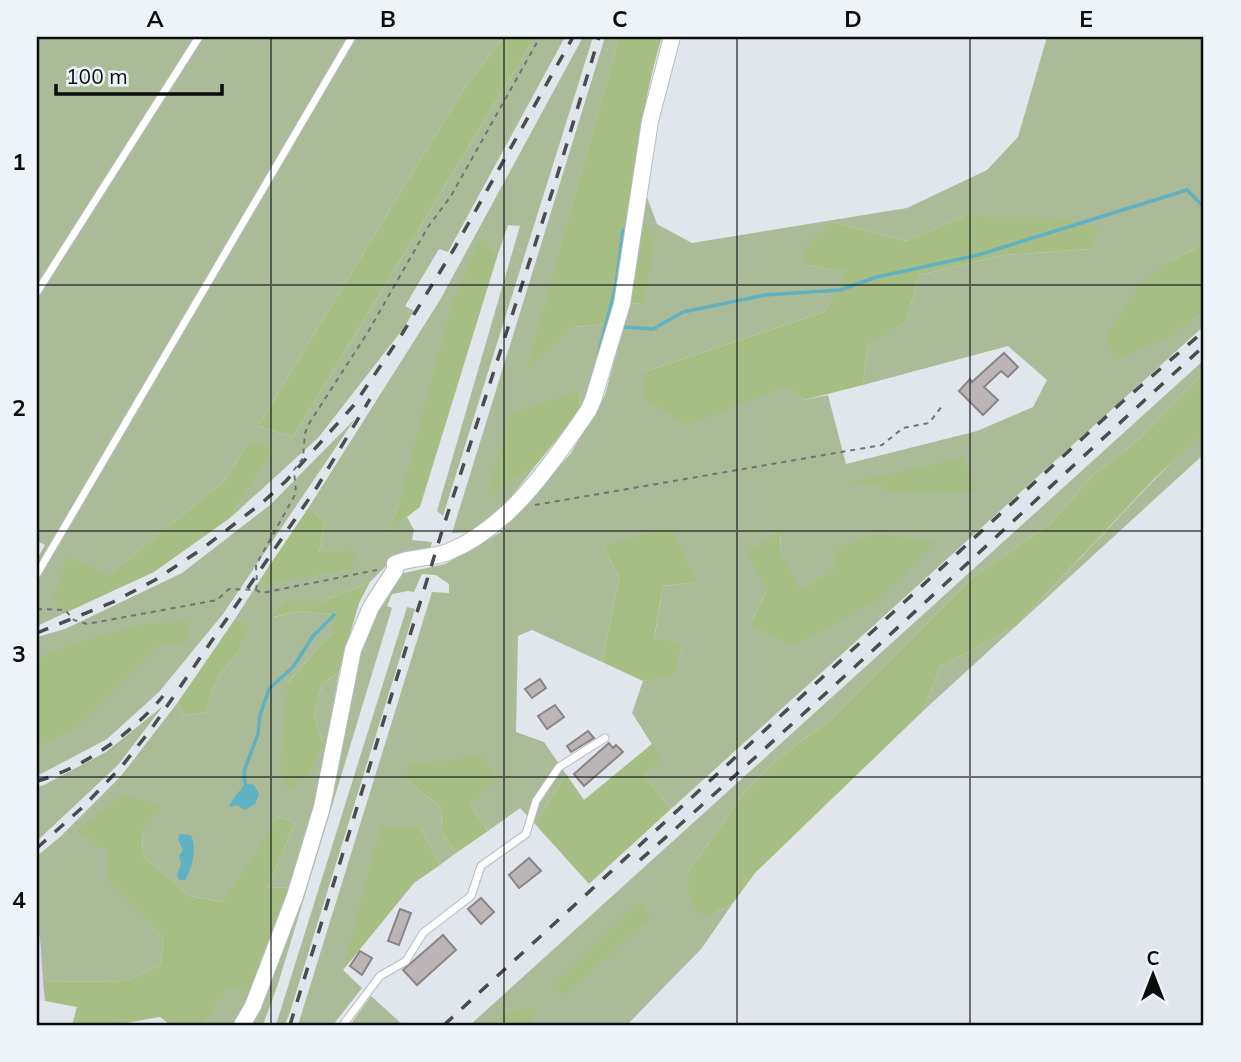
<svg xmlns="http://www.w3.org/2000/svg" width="1241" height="1062" viewBox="0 0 1241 1062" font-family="Mulish,sans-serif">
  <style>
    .industrial { fill: #ded7ed }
    .green { fill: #abbb97; fill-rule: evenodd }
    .forest { fill: #a6be84 }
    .water { fill: #60b1c2 }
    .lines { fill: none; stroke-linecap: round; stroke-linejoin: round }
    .stream { stroke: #60b1c2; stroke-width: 3.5 }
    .building { fill: #bcb5b7; stroke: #8b8486; stroke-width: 2 }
    .service-casing { stroke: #b7bcc1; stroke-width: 9 }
    .tertiary-casing { stroke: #b7bcc1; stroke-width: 18 }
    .path { stroke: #707477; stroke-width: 2; stroke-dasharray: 5 5; stroke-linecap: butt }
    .service { stroke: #fff; stroke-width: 7 }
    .tertiary { stroke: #fff; stroke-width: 16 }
    .rail { stroke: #4a4d4f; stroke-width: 3.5; stroke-dasharray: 12 12; stroke-linecap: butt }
    .grid { fill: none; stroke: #0b0c0e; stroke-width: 2; stroke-opacity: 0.55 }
    .neatline { fill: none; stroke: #0b0c0e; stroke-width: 2.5 }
    .grid-label { font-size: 23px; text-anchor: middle; font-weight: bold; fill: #0b0c0e }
  </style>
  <rect width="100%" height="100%" fill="#e0e6eb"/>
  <path class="industrial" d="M37,929L40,937L45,1001L37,1000Z"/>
  <path class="green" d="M37,37H503L463,90L258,426L293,437L535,37H565L448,252L439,249L405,306L414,311L403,329L318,438L230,518L272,451L249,441L224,481L108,576L52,602L63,614L37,626V559L45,545L37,541Z
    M583,37H593L443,516L437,511L520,226L508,225L498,254L481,238L399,504L388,530L407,517L414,530L412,540L432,542L430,550L391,561L370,582L323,601H284L274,617L299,611L334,615V633L321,644L288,683L323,745L314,714L322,684L339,672L315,814L292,887L267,888L295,823L278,816L224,902L190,896L142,855L143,830L109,852V880L163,938L161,965L126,981L43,982L40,937L37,929V856L60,837L121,776L178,702L184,716L206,712L218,677L240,650L248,624L235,619L265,572L264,584L319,552L325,523L309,507L440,300Z
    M605,37H619L526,371L574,327L606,324L597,365L580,411L579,392L487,497L536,465L505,505L469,532L452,533Z
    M1047,37H1204V244L1170,261L1172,334L1204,311V326L671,809L645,776L662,760L632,713L643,681L674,675L683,644L654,640L663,586L695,582L603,546L619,577L602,662L532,630L518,636L516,732L544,742L566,774L535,824L520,808L488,831L470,804L404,779L441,807L442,833L456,853L440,865L420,827L343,970L362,988L333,1025H298L432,592L449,593V584L436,575L422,574L414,592L408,591L392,594L387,606L392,608L278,984L263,1025H251L294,923L329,802L356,665L376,608L400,574L445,564L501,532L571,453L605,395L630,303L642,304L641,219L645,192L657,224L692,243L907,208L987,170L1018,137ZM964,216L1090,249L1004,255L919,275L906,323L868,342L863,385L1008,346L1047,380L1033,407L977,431L846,464L828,395L804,400L789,386L644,372L824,312L847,272L806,265L832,222L906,241ZM781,531L780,550L798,591L833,570L750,625L767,590Z
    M1204,360V373L1137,441L1092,476L1050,524L973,577L830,720L781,756L743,794L689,871L710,916L733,903L702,948L627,1025H470Z
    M355,419L223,614L159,692L107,739L37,776V637L65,629L182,573L270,505Z
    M1202,433H1204V454L923,711L940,667L1016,626L1151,483Z
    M407,607L415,609L290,1012L285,1025H276Z
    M163,706L118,765L37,841V787L44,785L106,752Z
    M256,981L237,1025H203L228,987Z
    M371,996L403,1025H350Z"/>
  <path class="forest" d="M503,37H535L293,437L258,426L463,90Z
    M619,37H662C633,130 632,230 606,324L574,327L525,373Z
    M964,216L1062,218L1100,228L1090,249L1004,255L919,275L906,323L868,343L863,385L804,400L788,386L687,425L644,399V372L824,312L846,272L806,265L803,249L832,222L906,241Z
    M641,219L656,234L643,304L630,303Z
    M481,237L498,254L420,507L387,532L399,504L452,303Z
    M1204,244V311L1172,335L1116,360L1106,337L1139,285L1170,261Z
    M1204,373V433L1154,479L1016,626L940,667L923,711L755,873L733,903L710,916L696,912L689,894V871L743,794L781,756L830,720L973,577L1050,524L1092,476L1137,441Z
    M579,391L580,411L536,465L487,498L510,414Z
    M249,441L273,450L230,518L154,572L63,614L52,602L68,556L109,575L224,481Z
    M963,458L976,490L948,493L887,492L881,486L846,483Z
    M309,507L325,523L319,552L355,551L353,569L263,584L265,572Z
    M672,528L696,582L663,586L654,639L683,644L674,676L643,681L602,662L619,577L603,546Z
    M781,531L780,550L799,590L833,570L836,549L876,534L936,542L881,598L793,646L750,625L767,590L747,552Z
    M370,582L359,603L339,672L322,684L314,714L323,745L308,775L288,791L280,773L288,683L321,644L334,633V615L299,611L273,617L284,601H323Z
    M235,619L249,624L240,650L218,677L206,712L184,716L178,702Z
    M188,621L186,644H160L76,728L37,746V661L45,654L137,625Z
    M653,743L663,760L645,776L671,809L589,884L535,824L566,774L584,800Z
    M483,756L498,779L470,804L488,831L456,853L442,833L441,807L404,779L409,765Z
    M122,795L163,806L143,830L142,855L190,896L223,902L278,816L295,823L267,888L292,887L256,981L247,991L228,988L203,1025H170L160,1017L114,1025H72L77,1007L45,1001L43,982L126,981L161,965L163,938L108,880L109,852L77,831Z
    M381,826L420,827L440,865L414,883L343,970Z
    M639,902L651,917L564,995L551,987Z
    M539,1006L529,1025H494L501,1014Z"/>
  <path class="water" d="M245,783L254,785L259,794L255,804L245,810L237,805L229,807C232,798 240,792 245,783Z
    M180,834L191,835C197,849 193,867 185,880H179L177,875L181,864L179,856L183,850L178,839Z"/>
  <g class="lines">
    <path class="stream" d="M623,327L653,329L683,312L765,295L840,290L877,277L978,255L1187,190L1201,204L1204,203
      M599,352L616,285L623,230
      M245,783L244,771L258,734L260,715L269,689L293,667L313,636L334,615"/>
  </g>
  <path class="building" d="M1004,353L1018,367L1008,377L1001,371L984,387L998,400L983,415L959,391L970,379L972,382Z
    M540,679L546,688L532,698L525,689Z
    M555,705L564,717L547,729L538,716Z
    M588,731L594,738L571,752L567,746Z
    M609,743L613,748L616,745L623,752L584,786L574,774Z
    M529,858L541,871L519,888L509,875Z
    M481,898L494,912L481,924L468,909Z
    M400,909L411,913L399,945L388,941Z
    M443,935L456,950L417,985L403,970Z
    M360,951L372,958L362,975L350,966Z"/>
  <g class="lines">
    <defs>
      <path id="service" d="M37,292L199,37
        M37,574L352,37
        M343,1025L380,976L406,961L423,933L471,896L481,866L526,834L536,801L559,767L605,738"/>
      <path id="tertiary" d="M242,1025L253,1006L295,896L322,807L353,650L371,607L395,570V564C412,556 431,559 448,552C509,528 552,463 588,411L593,400L622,304L650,121L672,37"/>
    </defs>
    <use href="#service" class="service-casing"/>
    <use href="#tertiary" class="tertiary-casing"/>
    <path class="path" d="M535,505L882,445L903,428L929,423L943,405
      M256,590C258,579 256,575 256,565L296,493L294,470L303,458L305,433L310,422L368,332L428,227L451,196L540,37
      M37,609L65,610L74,620L87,624L217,600L229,589L256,590L262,593L377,570"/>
    <use href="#service" class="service"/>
    <use href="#tertiary" class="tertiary"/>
    <path class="rail" d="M37,633L113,602L155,580L202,549L263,502L286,481L354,405L402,334L454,249L573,37
      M37,781C82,769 134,732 163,696
      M37,848L84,806L122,766L152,728L317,487L370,399
      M640,860C831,692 1016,517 1204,346
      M290,1025L443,528L555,183L599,37
      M444,1025L1121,403L1204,331"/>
  </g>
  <path class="grid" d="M271,37V1025M504,37V1025M737,37V1025M970,37V1025M37,285H1204M37,531H1204M37,777H1204"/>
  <rect width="1241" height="1062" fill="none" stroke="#eef3f8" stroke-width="77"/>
  <g transform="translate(1153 975)" stroke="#eef3f8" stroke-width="5" paint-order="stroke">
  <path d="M0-5L12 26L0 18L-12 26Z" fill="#0b0c0e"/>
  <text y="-10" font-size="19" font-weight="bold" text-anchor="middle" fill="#0b0c0e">С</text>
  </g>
  <path d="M56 84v10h166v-10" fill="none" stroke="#0b0c0e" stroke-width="3.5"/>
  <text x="66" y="84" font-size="21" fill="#0b0c0e" stroke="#eef3f8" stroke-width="5" paint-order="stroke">100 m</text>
  <rect x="38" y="38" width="1164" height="986" class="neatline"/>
  <g class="grid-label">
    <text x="155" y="27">A</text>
    <text x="388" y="27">B</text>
    <text x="620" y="27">C</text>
    <text x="853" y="27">D</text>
    <text x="1086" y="27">E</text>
    <text x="19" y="170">1</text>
    <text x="19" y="416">2</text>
    <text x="19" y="662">3</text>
    <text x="19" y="908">4</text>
  </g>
</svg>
